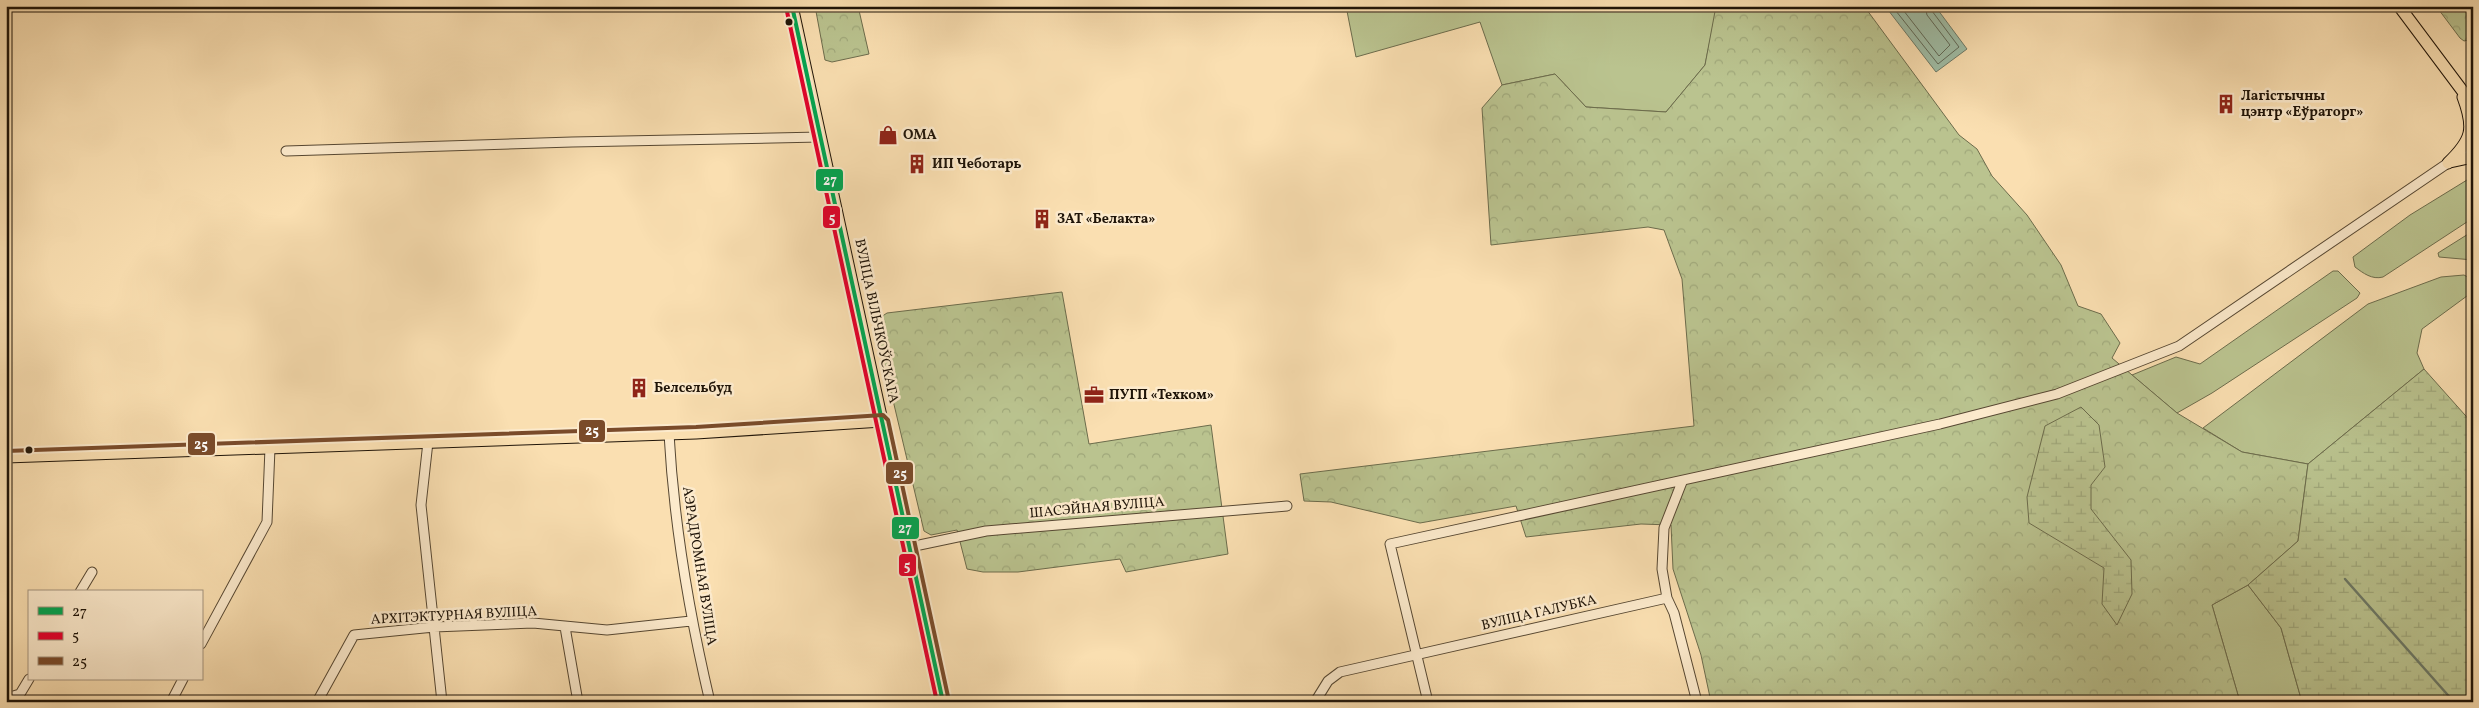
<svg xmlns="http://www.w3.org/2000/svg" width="2479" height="708" viewBox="0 0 2479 708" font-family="Vollkorn,serif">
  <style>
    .grass { fill: #bac38f; stroke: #6c6c4c }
    .forest { fill: url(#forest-crowns); stroke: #6c6c4c }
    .wetland { fill: url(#wetland-marsh); stroke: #6c6c4c }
    .water { fill: #9fbda6; stroke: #6c7967 }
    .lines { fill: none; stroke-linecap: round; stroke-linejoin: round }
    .shore { stroke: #5f6857; stroke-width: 1 }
    .stream { stroke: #6c7967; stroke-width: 2.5 }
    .minor-casing { stroke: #564732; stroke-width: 11 }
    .major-casing { stroke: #1f1408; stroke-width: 13 }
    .minor { stroke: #fceacc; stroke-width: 9 }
    .major { stroke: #fadfb1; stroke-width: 11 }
    .bus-1-casing { stroke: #fceacc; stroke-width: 8 }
    .bus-2-casing { stroke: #fceacc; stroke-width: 8 }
    .bus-3-casing { stroke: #fceacc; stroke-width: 8 }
    .bus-1 { stroke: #00a651; stroke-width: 4 }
    .bus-2 { stroke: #e4002b; stroke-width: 4 }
    .bus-3 { stroke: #7a4b2a; stroke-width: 4 }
    .bus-dot { fill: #1f1408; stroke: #fceacc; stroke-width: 2 }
    .labels { text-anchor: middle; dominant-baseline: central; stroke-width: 5; stroke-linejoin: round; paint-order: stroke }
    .poi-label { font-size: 14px; font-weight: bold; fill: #1f1408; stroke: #fceacc; text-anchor: start }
    .street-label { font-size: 14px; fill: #1f1408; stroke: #fceacc }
    .line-badge { stroke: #fceacc; stroke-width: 2 }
    .badge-label { font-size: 14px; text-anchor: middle; font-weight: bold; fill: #fff }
  </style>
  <defs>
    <pattern id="forest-crowns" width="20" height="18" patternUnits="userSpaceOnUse" patternTransform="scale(1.25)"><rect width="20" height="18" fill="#bac38f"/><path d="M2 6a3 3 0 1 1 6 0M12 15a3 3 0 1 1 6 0" fill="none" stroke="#9fa77a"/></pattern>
    <pattern id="wetland-marsh" width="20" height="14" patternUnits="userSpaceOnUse" patternTransform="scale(1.25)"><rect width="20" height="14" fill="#bac38f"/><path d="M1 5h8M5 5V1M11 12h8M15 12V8" fill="none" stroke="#9fa77a"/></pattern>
  </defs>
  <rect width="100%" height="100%" fill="#fadfb1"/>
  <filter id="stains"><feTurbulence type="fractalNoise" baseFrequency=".004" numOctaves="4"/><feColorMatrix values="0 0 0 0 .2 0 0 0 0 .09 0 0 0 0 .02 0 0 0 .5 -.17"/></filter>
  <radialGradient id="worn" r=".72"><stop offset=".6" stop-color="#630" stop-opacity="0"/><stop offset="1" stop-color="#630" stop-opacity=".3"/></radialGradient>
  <path class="grass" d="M1346,6H1716V11L1705,65L1666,112L1586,107L1555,74L1502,85L1480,22L1356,57Z
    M2467,180H2473V218L2383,277C2372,280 2363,273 2355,267L2353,257L2410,215Z
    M2473,231V260L2439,257L2438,253Z
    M2333,271H2338L2360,293L2357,298L2212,393L2177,413L2132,375L2176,357L2200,364Z
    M2464,275L2473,280L2471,293L2422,329L2417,353L2424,369L2308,464L2242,452L2203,428L2368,304L2441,277Z
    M2248,585L2281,628L2302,702H2240L2212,605Z"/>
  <path class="forest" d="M815,6H858L869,54L832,62L825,60Z
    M1716,6H1864L1959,135L1977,149L1992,176L2027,215L2061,265L2078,306L2101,314L2120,343L2112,358L2177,413L2242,452L2308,464L2298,541L2248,585L2212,605L2240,702H1711L1701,655L1673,569L1671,525L1641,524L1526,537L1516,506L1420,523L1331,502L1304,501L1300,474L1694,426L1682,279L1664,230L1648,227L1491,245L1482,108L1502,85L1555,74L1586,107L1666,112L1705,65Z
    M2436,6H2464L2473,19V39L2464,41L2460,38Z
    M1062,292L1089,444L1211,425L1228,554L1126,572L1120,559L1018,572H983L967,569L957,530L931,535L924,531L878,337V319L887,313Z"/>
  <path class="wetland" d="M2424,369L2473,424V702H2302L2281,628L2248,585L2298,541L2308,464Z
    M2081,407L2099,425L2105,467L2091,485V509L2131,560L2132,594L2117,625L2102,604L2104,568L2029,523L2027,497L2045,426Z"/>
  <path class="water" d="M1885,6H1935L1967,49L1936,72Z"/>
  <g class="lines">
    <path class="shore" d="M1892,6L1938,64L1959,47L1932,11L1931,6
      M1900,6L1939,56L1950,45L1927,15L1925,6"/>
    <path class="stream" d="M2345,579L2454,702"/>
    <defs>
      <path id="minor" d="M286,151L572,142L820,137
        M669,434C674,525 689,613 710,702
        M428,442L421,505L442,702
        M1682,482L1664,528L1662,569L1667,598L1674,613L1697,702
        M910,547L986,531L1287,506
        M80,592L92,572
        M565,627L578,702
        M201,644L267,522L270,448
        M6,698L20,694L29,679
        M171,702L183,679
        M317,702L354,635L434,627L533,623L607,630L691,621
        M1315,702L1328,681L1340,672L1667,598
        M1428,702L1390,544L1940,424L2057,394L2179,346L2473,146"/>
      <path id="major" d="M792,6L943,702
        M2399,6L2473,105
        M2450,162L2473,157
        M2448,163C2472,140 2475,129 2463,97
        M6,457L696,433L882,421"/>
    </defs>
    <use href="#minor" class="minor-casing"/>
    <use href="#major" class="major-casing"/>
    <use href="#minor" class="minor"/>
    <use href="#major" class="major"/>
    <defs>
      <path id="bus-1" d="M792,6L943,702"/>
      <path id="bus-2" d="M786,7L937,702"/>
      <path id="bus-3" d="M6,451L696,427L883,415L888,420L949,701"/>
    </defs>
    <use href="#bus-1" class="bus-1-casing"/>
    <use href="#bus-2" class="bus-2-casing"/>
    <use href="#bus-3" class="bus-3-casing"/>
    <use href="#bus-1" class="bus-1"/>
    <use href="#bus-2" class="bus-2"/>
    <use href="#bus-3" class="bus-3"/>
  </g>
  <defs>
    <symbol id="building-bare" viewBox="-9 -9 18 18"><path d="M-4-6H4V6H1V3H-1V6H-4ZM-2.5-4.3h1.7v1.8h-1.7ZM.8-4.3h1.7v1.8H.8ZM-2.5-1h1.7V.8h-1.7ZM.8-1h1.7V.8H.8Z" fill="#8f2418" stroke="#fceacc" stroke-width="2.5" paint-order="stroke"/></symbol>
    <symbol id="shop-bare" viewBox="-9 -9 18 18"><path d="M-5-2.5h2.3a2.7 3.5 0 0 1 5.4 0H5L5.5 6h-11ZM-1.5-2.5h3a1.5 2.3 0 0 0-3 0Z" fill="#8f2418" stroke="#fceacc" stroke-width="2.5" paint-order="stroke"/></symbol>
    <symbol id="office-bare" viewBox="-9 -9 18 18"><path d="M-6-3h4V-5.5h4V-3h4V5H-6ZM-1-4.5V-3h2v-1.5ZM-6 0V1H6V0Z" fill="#8f2418" stroke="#fceacc" stroke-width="2.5" paint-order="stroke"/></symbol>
  </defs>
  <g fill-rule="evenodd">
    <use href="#building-bare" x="2212" y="90" width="28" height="28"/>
    <use href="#shop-bare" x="874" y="121" width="28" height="28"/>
    <use href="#building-bare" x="903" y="150" width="28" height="28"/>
    <use href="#building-bare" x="1028" y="205" width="28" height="28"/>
    <use href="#building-bare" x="625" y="374" width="28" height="28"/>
    <use href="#office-bare" x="1080" y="381" width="28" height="28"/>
  </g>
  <g class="bus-dot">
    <circle cx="789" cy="22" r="4.5"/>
    <circle cx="29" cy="450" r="4.5"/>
  </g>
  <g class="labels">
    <g class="poi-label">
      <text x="2241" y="96">Лагістычны<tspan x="2241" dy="16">цэнтр «Еўраторг»</tspan></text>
      <text x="903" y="135">ОМА</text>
      <text x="932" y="164">ИП Чеботарь</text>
      <text x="1057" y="219">ЗАТ «Белакта»</text>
      <text x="654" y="388">Белсельбуд</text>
      <text x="1109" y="395">ПУГП «Техком»</text>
    </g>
    <g class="street-label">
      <text transform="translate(876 321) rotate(78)">ВУЛІЦА ВІЛЬЧКОЎСКАГА</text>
      <text transform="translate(1097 508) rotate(-5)">ШАСЭЙНАЯ ВУЛІЦА</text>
      <text transform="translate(699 566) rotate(81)">АЭРАДРОМНАЯ ВУЛІЦА</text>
      <text transform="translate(1539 613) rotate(-13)">ВУЛІЦА ГАЛУБКА</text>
      <text transform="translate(454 616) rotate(-3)">АРХІТЭКТУРНАЯ ВУЛІЦА</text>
    </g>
  </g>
  <g class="line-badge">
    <rect x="815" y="168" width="29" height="24" rx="5" fill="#00a651"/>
    <rect x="822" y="205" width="19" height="24" rx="5" fill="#e4002b"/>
    <rect x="578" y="419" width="28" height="24" rx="5" fill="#7a4b2a"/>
    <rect x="187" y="432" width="29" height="24" rx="5" fill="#7a4b2a"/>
    <rect x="885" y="461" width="29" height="24" rx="5" fill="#7a4b2a"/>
    <rect x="891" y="516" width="29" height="24" rx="5" fill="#00a651"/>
    <rect x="898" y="553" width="19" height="24" rx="5" fill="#e4002b"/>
  </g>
  <g class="badge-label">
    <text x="830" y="185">27</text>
    <text x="832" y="222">5</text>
    <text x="592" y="435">25</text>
    <text x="201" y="449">25</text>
    <text x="900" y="478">25</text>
    <text x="905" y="533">27</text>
    <text x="907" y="570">5</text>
  </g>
  <rect width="2479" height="708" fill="none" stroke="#fadfb1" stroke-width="25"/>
  <rect x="8" y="8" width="2464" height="693" fill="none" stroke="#1f1408" stroke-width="2.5"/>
  <rect x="12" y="12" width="2454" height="683" fill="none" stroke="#1f1408"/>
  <rect x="28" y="590" width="175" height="90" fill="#fceacc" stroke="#a4947e"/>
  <rect x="38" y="607" width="25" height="8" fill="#00a651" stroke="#a4947e"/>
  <text x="72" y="616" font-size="15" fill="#1f1408">27</text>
  <rect x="38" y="632" width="25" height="8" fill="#e4002b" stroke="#a4947e"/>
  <text x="72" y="640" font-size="15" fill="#1f1408">5</text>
  <rect x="38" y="657" width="25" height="8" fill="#7a4b2a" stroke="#a4947e"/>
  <text x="72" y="666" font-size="15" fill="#1f1408">25</text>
  <rect width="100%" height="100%" filter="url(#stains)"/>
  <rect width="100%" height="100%" fill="url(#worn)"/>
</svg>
